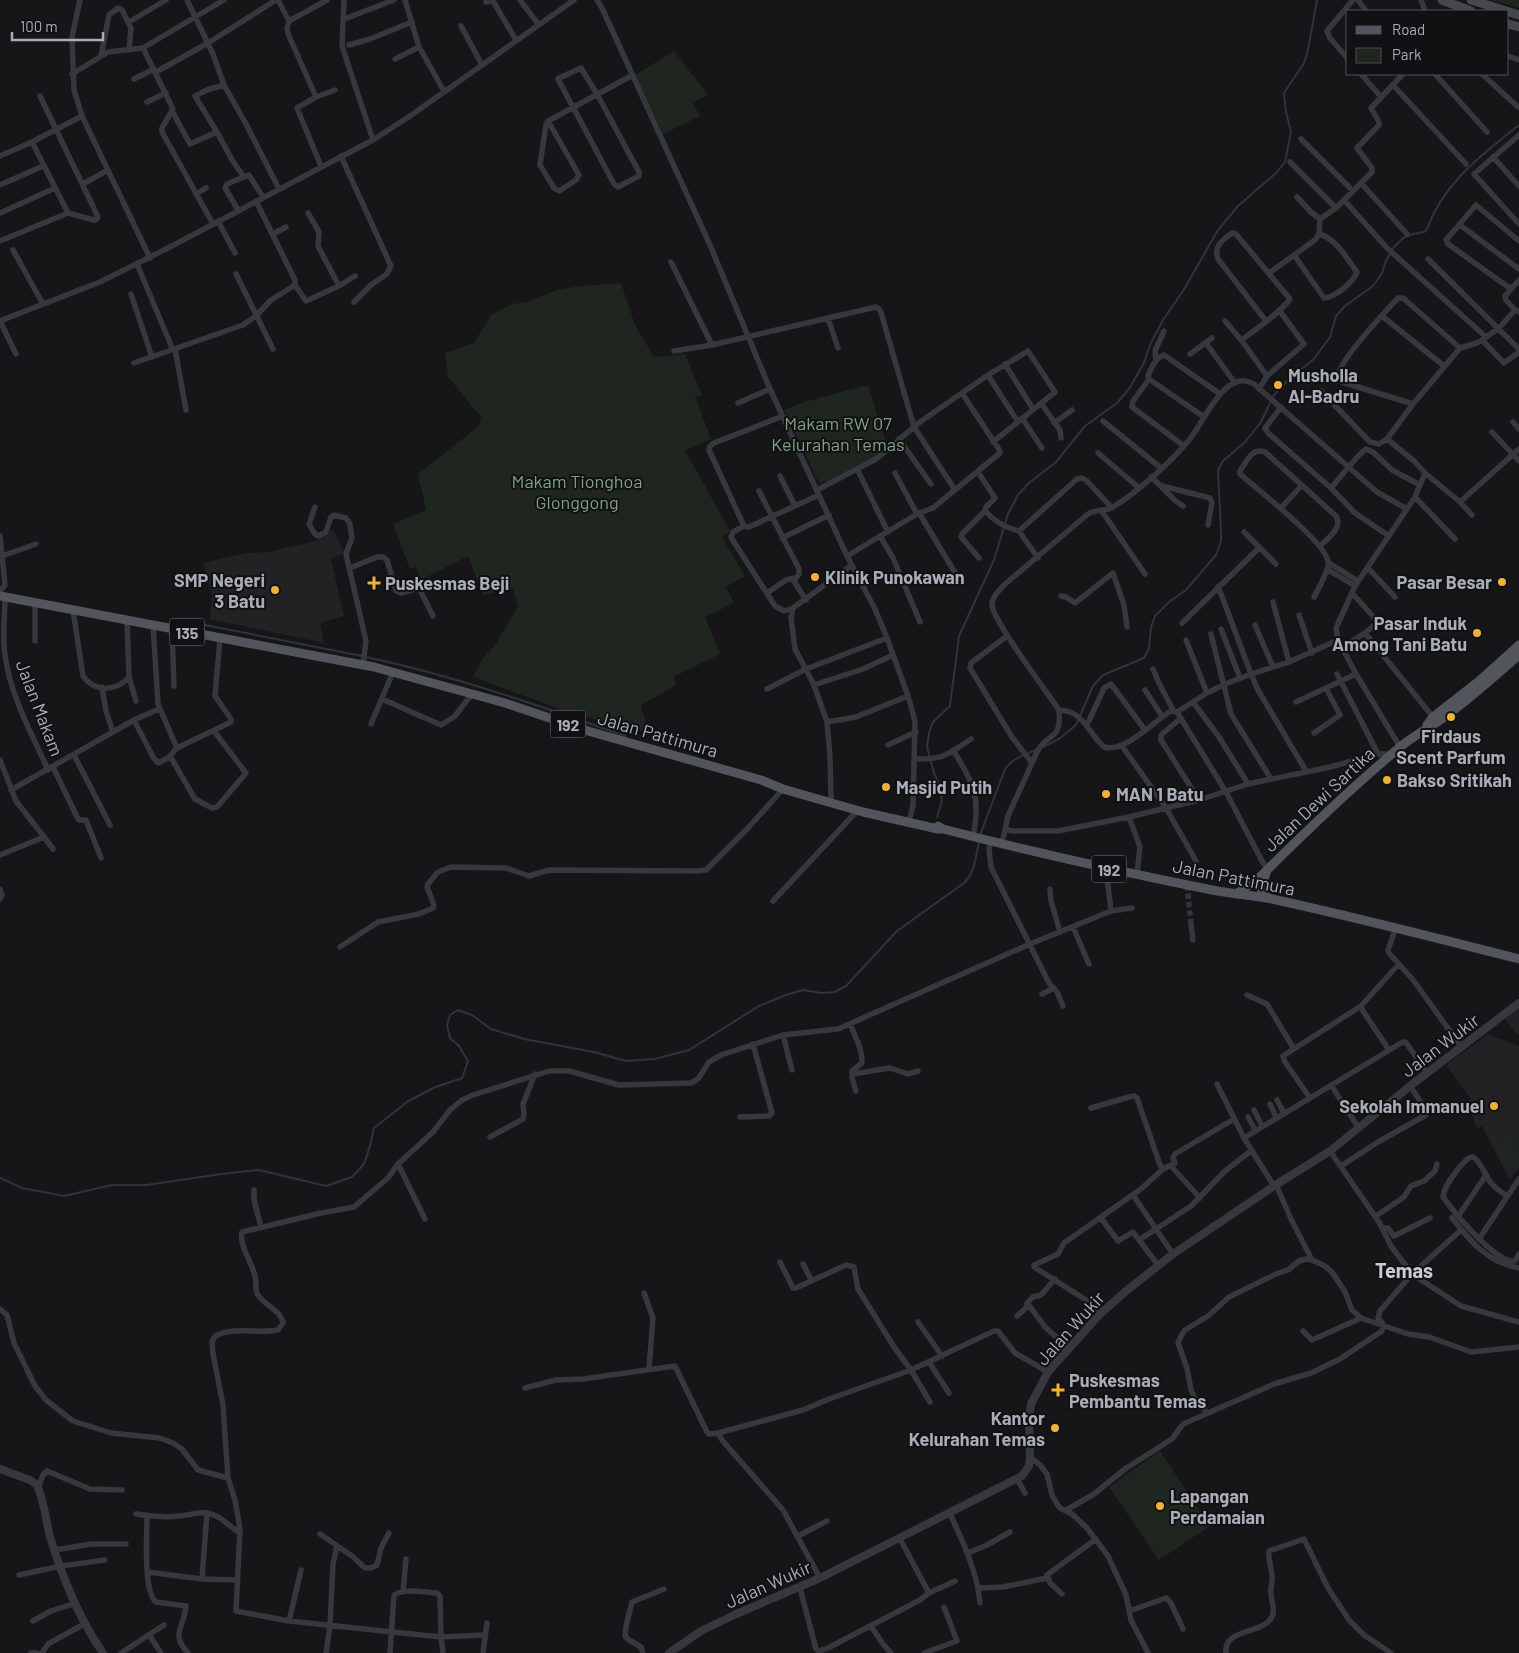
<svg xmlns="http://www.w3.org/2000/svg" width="1519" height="1653" viewBox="0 0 1519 1653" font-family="Barlow,sans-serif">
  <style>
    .built { fill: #222225 }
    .green { fill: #1e261f }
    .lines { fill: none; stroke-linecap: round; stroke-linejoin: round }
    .stream { stroke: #2c353c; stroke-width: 2 }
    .minor-tunnel { stroke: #333438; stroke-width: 5.5; stroke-dasharray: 5.5 3; stroke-linecap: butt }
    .minor { stroke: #37383d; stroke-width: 5.5 }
    .tertiary { stroke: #37383d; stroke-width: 8 }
    .secondary { stroke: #45474d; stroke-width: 9 }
    .primary { stroke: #53555c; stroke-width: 9 }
    .poi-dot { fill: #f2b134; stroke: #111113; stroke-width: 2 }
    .labels { text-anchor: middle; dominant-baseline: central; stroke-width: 4; stroke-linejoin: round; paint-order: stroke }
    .shield { fill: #111113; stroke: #7b7e86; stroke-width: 1 }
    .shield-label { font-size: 16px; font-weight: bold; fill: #a8adb8 }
    .poi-label { font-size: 18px; font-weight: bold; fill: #a8adb8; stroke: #111113; text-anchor: start }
    .park-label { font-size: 18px; fill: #7fa381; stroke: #111113 }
    .street-label { font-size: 18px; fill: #a8adb8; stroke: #111113 }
    .quarter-label { font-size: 20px; font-weight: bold; fill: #c9ccd4; stroke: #111113 }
  </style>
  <rect width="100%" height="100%" fill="#161618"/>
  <path class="built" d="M333,529L344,553L331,559L344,616L320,623L324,643L210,619L212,594L203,563L246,553L268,552L315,541Z
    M1519,1007V1035L1516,1034L1504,1017Z
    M1488,1034L1519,1046V1168L1509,1179L1482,1126L1477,1128L1467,1102L1471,1099L1446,1065Z"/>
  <path class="green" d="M1491,0H1519V8Z
    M674,51L708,95L693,103L700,116L663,134L635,75Z
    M621,283L635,325L654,357L685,354L702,395L695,396L711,439L685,450L730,531L722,537L745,576L726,587L734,603L705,617L720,654L673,677L676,685L641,705L648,733L568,712L473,677L483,658L495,645L518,607L513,588L483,595L468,556L421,580L416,567L410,569L393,524L426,510L418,474L479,426L481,417L448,377L445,353L474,343L491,315L512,304L528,302L557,290L581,286Z
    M868,385L887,446C877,459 835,481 819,483L784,410L804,402Z
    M1508,1136L1519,1151V1161L1511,1167L1495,1146Z
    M1160,1451L1210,1526L1159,1560L1109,1487Z"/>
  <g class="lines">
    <path class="stream" d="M205,625L362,656
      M366,657C455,676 540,706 625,736
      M1043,747L1059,739L1076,725L1093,686L1103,675L1144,658L1149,648L1151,627L1155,616L1169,602L1186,590L1216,555L1221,541V531L1218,470L1223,461L1245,442L1261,422L1274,395L1289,379L1314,359L1330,337L1336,316L1345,306L1373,286L1382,273L1386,261L1394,247L1403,238L1413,234L1424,232L1427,229C1443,183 1482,155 1519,125
      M937,817L942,801L940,786L934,773L927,747L929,733L933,722L950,706L959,636L994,560L1008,514L1018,495L1029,483L1056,462L1085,426L1117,403L1129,389L1144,363L1150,345L1163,320L1183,291L1218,230L1238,206L1277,172L1285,162L1291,132L1286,112L1284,93L1304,63L1308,50L1317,0
      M980,835L1005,769C1013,758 1023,755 1036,750
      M0,1178L22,1188L64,1196L112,1185H147L221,1174L259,1170L326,1186L352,1177L364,1164L370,1146L374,1128L407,1102L433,1088L462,1078L468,1061L459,1046L450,1038L447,1025L450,1015L458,1010L472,1015L491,1029L524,1039L594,1052L626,1061L655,1059L689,1050L759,1006L786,995L803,990L821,993L835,992L846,986L897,931L964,883C976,870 975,859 979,842"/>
    <path class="minor-tunnel" d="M1187,885L1191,924"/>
    <path class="minor" d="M80,0L72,37L74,90L82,116L150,258
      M187,0L213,54L224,85L246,124L279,189
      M278,0L289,21L287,29L289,36L316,97
      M344,0L342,46L373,140
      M405,0L419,47L444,91
      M520,0L539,25
      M597,0L602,8L710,245L770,389L847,556L875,609L887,638L908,696L915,721L913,806L910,817
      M1358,0L1366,11
      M1421,0L1425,11
      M486,2L493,1L516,40
      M347,18L394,0
      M289,21L327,0
      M129,22L166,0
      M461,26L482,65
      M349,45L370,39L412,22
      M143,48L173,109L162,128V132L213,224
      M101,56L109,15L118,8L122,10L131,28L129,50
      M1508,56L1519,60
      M395,59L419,47
      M1348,59L1330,38L1327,31L1353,0
      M581,68L597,94L639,172V176L618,187L614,184L558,79L559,78Z
      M156,72L208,43L276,0
      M72,74L108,52L143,48L224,0
      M1361,74L1381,97
      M1435,74L1487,132
      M1482,74L1518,107
      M134,79L154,69
      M224,85L207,90L195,96L217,132L232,160L244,177
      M1393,85L1466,164
      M147,102L166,93
      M172,111L190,144L217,132
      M548,121L579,175L576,180L559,191L554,188L540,165L546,124L548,121L633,75
      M1519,135L1474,174L1519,224
      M1301,139L1353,191
      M32,142L68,213
      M0,156L32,142L82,116
      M341,156L391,266L387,274L371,285L354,302
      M1493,157L1519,186
      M1290,162L1336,208
      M321,166L297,108L316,97L335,90
      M1361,183L1407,234
      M83,184L108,170
      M0,185L43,166
      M196,194L206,188
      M1297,197L1311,212L1320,219
      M1344,200L1387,248L1486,337
      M238,210L225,188L227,184L249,175L263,197
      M0,213L55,188
      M308,213L319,232L318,246L339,286
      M218,221L235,253
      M1460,225L1519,269
      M273,234L286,227
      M0,241L68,213L94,220H96L98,217L40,96
      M13,250L43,304
      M1294,255L1324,298C1335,297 1353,283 1357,272C1347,259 1336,238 1319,234
      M1428,259L1519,349
      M671,262L712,345
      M137,264L173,350
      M1269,273L1315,240L1319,234L1320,219L1336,208L1372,172V168L1357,148L1379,125V122L1371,108L1403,74
      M236,274L273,349
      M295,285L306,301L339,286L355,276
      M1511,289L1448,244L1446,240L1476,205L1519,241
      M131,294L152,357
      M1515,310L1506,300L1505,296L1519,280
      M1519,312L1515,310L1499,328L1482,340L1477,343L1460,348L1413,404L1387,439L1414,461L1425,473L1460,502L1519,449
      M1382,316L1444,366
      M828,318L838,348
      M0,321L100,282L168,248L373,140L410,116L574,0
      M0,321L16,354
      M1225,321L1242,341
      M1482,340L1504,363L1519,352
      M1206,343L1235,383
      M175,349L186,410
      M674,351L712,345L876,307L880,310L882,316L914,427L955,490
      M1190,354L1212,338
      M1156,361L1155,351L1164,331
      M134,363L243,325L256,316L271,300L295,285V280L256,201
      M1005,364L1033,409
      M988,375L1018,422
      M1267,376L1304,344L1279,310
      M1149,379L1133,401L1132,407L1184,446
      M1259,389L1267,376L1242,341L1243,339C1258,327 1278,315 1290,299L1236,234L1232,233C1222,241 1213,246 1218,259L1266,321
      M1321,391L1370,442L1379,444L1387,439
      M738,403L770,389
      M1041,403L1060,430L1061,438
      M1413,404L1342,382L1337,378C1338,361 1385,312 1398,298H1403L1460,348
      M1281,407L1265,428L1268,433L1331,488L1355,513L1389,536
      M783,416L714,443L710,446L709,450L744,526L749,527L819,495
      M1204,417L1149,379L1148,376C1151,368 1156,357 1164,355L1220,394
      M1022,418L1042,448
      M1103,421L1161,468
      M1513,422L1519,429
      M1054,423L1072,410
      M1492,432L1519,461
      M899,439L931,484
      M1098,453L1138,487
      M857,469L888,532
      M978,472L995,498L986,507L985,511L962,534L961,537L979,558
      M895,473L917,514
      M780,476L795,506
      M1151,477C1162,486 1171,499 1183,506
      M1162,486L1210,498L1212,503L1208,525
      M1331,488C1337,481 1361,451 1366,449L1373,452L1392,470L1420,485
      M817,490L876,459L920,422L988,375L1028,351L1055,392L993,442
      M759,491L799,569V574L794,581L806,600
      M1415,497L1455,539
      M1460,502L1472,515
      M315,507L309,524L315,534L318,536L326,532L331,517L334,515L346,518L350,524L352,538L346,554L366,641L363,665
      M1281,508L1301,486
      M1101,510L1145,574
      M985,511C995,522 1006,528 1019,531L1038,558
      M919,513L957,576
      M744,526L733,532L731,537L734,542L775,606L784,611L793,608
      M1019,531L1077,479L1082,478L1087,481L1112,508
      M1244,532L1276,564
      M0,536L5,585L0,591
      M880,536L893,558L920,622
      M782,538L829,515
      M2,556L36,544
      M847,556L917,514L933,508L1000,453V451L962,393
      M1329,563L1358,581
      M350,568L377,557H383L387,560L396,591L401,593L419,588L433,616
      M1368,568L1395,597
      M1327,569L1355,586
      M1218,586L1251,674L1258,690L1306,771
      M767,593L786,580L795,578
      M1061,596L1066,597L1075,603L1113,573L1124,605L1127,627
      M5,597C5,616 2,636 5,655C10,695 32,734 48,770
      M1314,597C1318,589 1330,569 1328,561C1324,541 1258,490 1240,474V471C1247,461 1252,447 1265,452L1336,516C1343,528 1328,538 1320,546
      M1273,602L1289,662
      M73,610L83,676C94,692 116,692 129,677L127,620
      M1299,615L1312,653
      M1182,623L1259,548
      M153,625L158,704L177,748
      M1255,625L1273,667
      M172,629L174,686
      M1221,629L1240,678
      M1365,633L1433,717
      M1211,634L1231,714L1271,779
      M1007,636L971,663L970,668L1012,737L1032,763
      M1186,640L1207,693
      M35,641V603
      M1342,647L1365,633L1378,622L1352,593
      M1153,669L1158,681L1173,710
      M1337,674L1378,754
      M129,677L136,701
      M814,685L863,669L893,655
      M102,687L106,711L113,732
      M767,689L806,669L887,638
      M1145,690L1162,716
      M382,699L441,725L455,716L472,694
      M1193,702L1219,737L1248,784
      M1296,702L1356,674
      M1059,710C1083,710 1089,734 1104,747C1125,753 1154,721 1171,711L1177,712L1207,693L1223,685L1251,674L1289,662L1338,640
      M1177,712L1226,792L1262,861L1268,869
      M1180,719L1161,735V740L1199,800
      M134,720L153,757L158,763L168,758L177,748L231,722V719L215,696L220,638
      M827,722L856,717L908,696
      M371,724L393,672
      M1087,725L1104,688L1111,684L1145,730
      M1314,733L1340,715L1326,688
      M888,745L916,732
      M1122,746L1166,808L1196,861
      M1400,747L1356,674L1338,640L1336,628L1355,586L1415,497L1425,473
      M953,750C974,783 981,798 973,837
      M74,755L110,825
      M170,756L195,799L212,808L217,807L246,773L214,731
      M915,759C944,760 948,754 971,739
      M0,760L16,801L44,837
      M53,767L77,817L79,820H86L101,858
      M11,790L134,720L159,709
      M831,797L830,756L827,722L814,685L795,649L791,618L793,608L852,565
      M1129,817L1140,847L1137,874
      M1005,829L1012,831H1058L1129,817L1199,800L1248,784L1330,767L1378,754H1392
      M991,841L989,849L991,867L1049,983L1057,992L1063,1006
      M1002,843L1008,816L1037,752C1046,732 1062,743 1059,710C1048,693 991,619 992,604C992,596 999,591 1004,585L1088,514C1096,509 1105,512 1113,507C1139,491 1171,462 1190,439C1204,422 1225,367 1254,384L1377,492L1407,509
      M0,855L44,837L53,849
      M1106,869L1111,911
      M0,889L2,895L0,899
      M1050,889L1051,901L1060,932
      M773,901L858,810
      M1191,924L1193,940
      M1073,927L1089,964
      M1396,927L1388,950L1389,953L1414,981L1462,1048
      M340,947L378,922L419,914L433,908L434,905L427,887L428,884L438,872L451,867L506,868L529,876L549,870L696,871L706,870L747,829L783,789
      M1042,994L1054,988
      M1247,995L1267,1004L1294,1049
      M1361,1006L1363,1011L1389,1050
      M850,1024C855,1036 863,1051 862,1063L852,1071V1078L856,1091
      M783,1035L792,1070
      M852,1074L890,1068L908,1074L918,1071
      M1217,1084L1244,1138L1274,1186
      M1331,1085L1358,1127
      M1310,1098L1285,1062L1283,1056L1361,1006L1398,965
      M1277,1100L1284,1113
      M1270,1104L1276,1117
      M1091,1108L1129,1097L1134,1096L1137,1098L1160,1165L1163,1169L1175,1163L1173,1158L1175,1154L1234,1119
      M1254,1110L1262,1126
      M740,1117L769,1116L772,1113L753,1044
      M1248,1117L1255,1130
      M490,1137L523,1119L524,1113L523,1104L535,1074
      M1244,1138L1401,1043L1405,1042L1407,1044L1427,1073
      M1330,1151L1379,1222L1391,1246L1412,1274L1461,1306L1519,1322
      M398,1164L425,1219
      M1171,1166L1200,1198
      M1341,1166L1378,1142L1426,1115L1427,1111L1410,1086
      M1276,1185L1292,1221L1312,1260
      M254,1190V1200L261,1227
      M1133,1195L1156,1229L1139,1240L1158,1265
      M1507,1196C1501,1192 1495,1188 1491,1183C1487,1178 1479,1159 1473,1157C1468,1156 1461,1166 1458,1169C1452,1177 1444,1187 1443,1197C1454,1212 1496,1264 1515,1261L1519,1254
      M1459,1215L1486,1175
      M1376,1216L1404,1197L1411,1186L1424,1181L1435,1171L1437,1164
      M1101,1218L1118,1241L1133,1232L1139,1240
      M1452,1218C1470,1241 1488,1263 1519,1268
      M1382,1228H1388L1394,1236L1430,1218
      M1479,1239L1519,1179
      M1173,1254L1156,1229L1191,1206L1225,1171L1252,1150
      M780,1262L793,1288H796L846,1265L854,1267L858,1289L894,1347L911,1370L930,1402
      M803,1264L812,1281
      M644,1293L653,1318L649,1369
      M1027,1303L1046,1328L1069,1348
      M0,1309L7,1315L14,1343L35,1386L46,1400L73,1421L111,1433L160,1438L173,1443L182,1449L198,1470L228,1478
      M1099,1315L1086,1300L1034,1267V1265L1058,1254L1064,1243L1141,1189L1163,1169
      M1017,1316L1026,1308L1027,1303L1033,1297L1041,1295L1055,1279
      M918,1322L942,1356
      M1383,1324L1378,1318L1380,1311L1412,1274L1461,1230
      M1303,1331L1312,1340L1361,1318
      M929,1362L949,1393
      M525,1388L556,1380L583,1379L675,1366L707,1432L709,1434L718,1433L722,1440L783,1510L820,1578
      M1207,1413L1195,1398L1191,1390L1187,1368L1178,1343L1181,1336L1185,1330L1208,1316L1229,1297L1276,1274L1288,1270L1299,1261L1306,1259L1312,1260L1325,1266L1332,1272L1345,1292L1352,1310L1361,1318L1408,1334L1429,1337L1471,1352L1519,1347
      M718,1433L803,1410L829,1399L911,1370L994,1331H998L1015,1353L1048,1372
      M1030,1457L1040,1465L1047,1474L1052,1495L1057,1504L1060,1508L1072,1514L1087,1528L1108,1556L1126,1595L1131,1620L1148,1653
      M1017,1479L1025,1493
      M38,1488L43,1475L47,1471L90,1489L122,1490
      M1066,1510L1094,1494L1125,1469L1172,1439L1183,1424L1274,1384L1311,1373L1340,1359L1382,1331L1383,1324
      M949,1512C961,1537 972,1561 978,1588L1003,1587L1047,1578
      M136,1514C150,1516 165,1518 179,1516C192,1515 202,1510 214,1515C224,1519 231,1528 240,1533
      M147,1515C147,1533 143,1592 156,1602L186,1606C184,1628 170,1634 188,1653
      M320,1534L352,1556L365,1568H371L377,1565L381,1548L389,1533
      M798,1536L827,1521
      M55,1550L91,1544H126
      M968,1553L987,1545L1010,1532
      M147,1572L202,1579L238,1580
      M19,1575L61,1566L105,1560
      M202,1579L207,1513
      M800,1588L816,1649L819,1651L828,1648L920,1600L929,1593L899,1537
      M978,1588L980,1603
      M403,1592L406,1559
      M929,1593L955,1581
      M1062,1594L1050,1583L1047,1575L1096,1539
      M1129,1611L1166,1598L1171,1603L1183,1629
      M33,1621L51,1611L76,1603
      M289,1621L301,1570
      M871,1626L883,1644L891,1653
      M149,1635L161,1653
      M484,1635L441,1637L393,1632L289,1621L236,1611L240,1529L235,1500L228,1478L223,1405L213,1354L212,1342L215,1336C234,1326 258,1334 278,1330L283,1323C281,1310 265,1306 258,1295C254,1289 257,1283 255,1276C252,1262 239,1246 242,1232L321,1213L354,1207L388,1178L398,1164L433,1132L450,1110L462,1100L473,1095L549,1071H569L619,1085L691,1083L698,1079L709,1062L721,1055L783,1035L838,1029L1030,944L1111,911L1132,908
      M31,1653H37
      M42,1653L48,1644L86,1623
      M121,1653L164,1625
      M326,1653L330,1625L333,1564L337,1546
      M390,1653L394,1595C405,1588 424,1592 437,1593L440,1596L441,1637L443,1653
      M483,1653L487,1623
      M643,1653L641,1647L629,1640L625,1636L626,1626L632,1602L664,1589
      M924,1653L957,1641L944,1607
      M1226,1653C1223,1628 1262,1635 1272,1617C1276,1610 1271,1601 1271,1594C1270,1587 1273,1581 1272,1574C1271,1566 1268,1560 1269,1551L1304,1539L1328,1588L1349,1620L1364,1635L1391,1653"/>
    <path class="tertiary" d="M0,1469L30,1480L37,1485C44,1501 46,1520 50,1537C62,1576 80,1620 103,1653
      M669,1653L701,1631L734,1615L820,1578L1022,1476L1029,1466L1030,1457L1029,1417L1031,1404L1048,1372L1099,1315L1126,1291L1173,1254L1274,1186L1330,1151L1410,1086L1519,1003"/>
    <path class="secondary" d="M1442,0L1471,11
      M1471,0L1519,15
      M1508,24L1519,27"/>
    <path class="primary" d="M0,596L374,667L505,703L588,731L761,780L783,789L863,812L938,829H943
      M1427,725L1433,717L1479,681L1519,645
      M938,826L943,829C1032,852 1122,872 1212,890C1232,894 1253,895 1272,899C1355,917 1437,938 1519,959
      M1266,873L1261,889L1264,895L1269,898
      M1236,894L1257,880C1302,835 1350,789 1399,748C1413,736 1429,728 1443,718C1470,699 1494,677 1519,655"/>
  </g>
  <g class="poi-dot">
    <circle cx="1278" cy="385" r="5"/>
    <circle cx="815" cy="577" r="5"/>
    <circle cx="1502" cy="582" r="5"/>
    <path d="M371.5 575.5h5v5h5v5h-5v5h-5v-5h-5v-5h5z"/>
    <circle cx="275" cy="590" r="5"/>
    <circle cx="1477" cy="633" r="5"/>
    <circle cx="1451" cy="717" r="5"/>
    <circle cx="1387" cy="780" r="5"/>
    <circle cx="886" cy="787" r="5"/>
    <circle cx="1106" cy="794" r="5"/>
    <circle cx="1494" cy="1106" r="5"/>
    <path d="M1055.5 1382.5h5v5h5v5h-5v5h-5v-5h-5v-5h5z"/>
    <circle cx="1055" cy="1428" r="5"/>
    <circle cx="1160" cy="1506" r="5"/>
  </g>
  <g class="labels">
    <g class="shield">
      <rect x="169.5" y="618.5" width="35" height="27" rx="4"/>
      <rect x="550.5" y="710.5" width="35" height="27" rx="4"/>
      <rect x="1091.5" y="855.5" width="35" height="27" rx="4"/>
    </g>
    <g class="shield-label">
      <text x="187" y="632">135</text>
      <text x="568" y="724">192</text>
      <text x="1109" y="869">192</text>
    </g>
    <g class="poi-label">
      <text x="1288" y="375">Musholla<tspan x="1288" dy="21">Al-Badru</tspan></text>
      <text x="825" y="577">Klinik Punokawan</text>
      <text x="265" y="580" text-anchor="end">SMP Negeri<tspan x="265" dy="21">3 Batu</tspan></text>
      <text x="1492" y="582" text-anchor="end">Pasar Besar</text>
      <text x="385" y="583">Puskesmas Beji</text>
      <text x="1467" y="623" text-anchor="end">Pasar Induk<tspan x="1467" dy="21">Among Tani Batu</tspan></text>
      <text x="1451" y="736" text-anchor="middle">Firdaus<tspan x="1451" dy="21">Scent Parfum</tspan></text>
      <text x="1397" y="780">Bakso Sritikah</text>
      <text x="896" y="787">Masjid Putih</text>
      <text x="1116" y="794">MAN 1 Batu</text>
      <text x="1484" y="1106" text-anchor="end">Sekolah Immanuel</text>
      <text x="1069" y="1380">Puskesmas<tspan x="1069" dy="21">Pembantu Temas</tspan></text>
      <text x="1045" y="1418" text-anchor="end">Kantor<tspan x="1045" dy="21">Kelurahan Temas</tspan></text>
      <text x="1170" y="1496">Lapangan<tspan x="1170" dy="21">Perdamaian</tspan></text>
    </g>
    <g class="park-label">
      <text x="838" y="423">Makam RW 07<tspan x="838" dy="21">Kelurahan Temas</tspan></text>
      <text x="577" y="481">Makam Tionghoa<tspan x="577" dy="21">Glonggong</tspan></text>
    </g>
    <g class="street-label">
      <text transform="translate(40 708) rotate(69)">Jalan Makam</text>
      <text transform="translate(658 734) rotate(16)">Jalan Pattimura</text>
      <text transform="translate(1319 799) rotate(-43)">Jalan Dewi Sartika</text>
      <text transform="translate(1234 877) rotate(11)">Jalan Pattimura</text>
      <text transform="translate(1440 1045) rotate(-37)">Jalan Wukir</text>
      <text transform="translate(1070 1328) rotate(-48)">Jalan Wukir</text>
      <text transform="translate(768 1584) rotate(-24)">Jalan Wukir</text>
    </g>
    <g class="quarter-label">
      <text x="1404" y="1270">Temas</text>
    </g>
  </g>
  <rect x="1346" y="10" width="162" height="65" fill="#111113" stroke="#4d4f55"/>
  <rect x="1356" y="26" width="25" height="8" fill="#53555c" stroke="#4d4f55"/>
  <text x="1392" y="35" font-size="15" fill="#a8adb8">Road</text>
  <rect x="1356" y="48" width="25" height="15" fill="#1e261f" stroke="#4d4f55"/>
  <text x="1392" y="60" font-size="15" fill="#a8adb8">Park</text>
  <path d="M12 32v8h91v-8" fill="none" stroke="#a8adb8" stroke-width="2.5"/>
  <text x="20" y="32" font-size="15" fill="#a8adb8" stroke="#111113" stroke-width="4" paint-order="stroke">100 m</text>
</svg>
